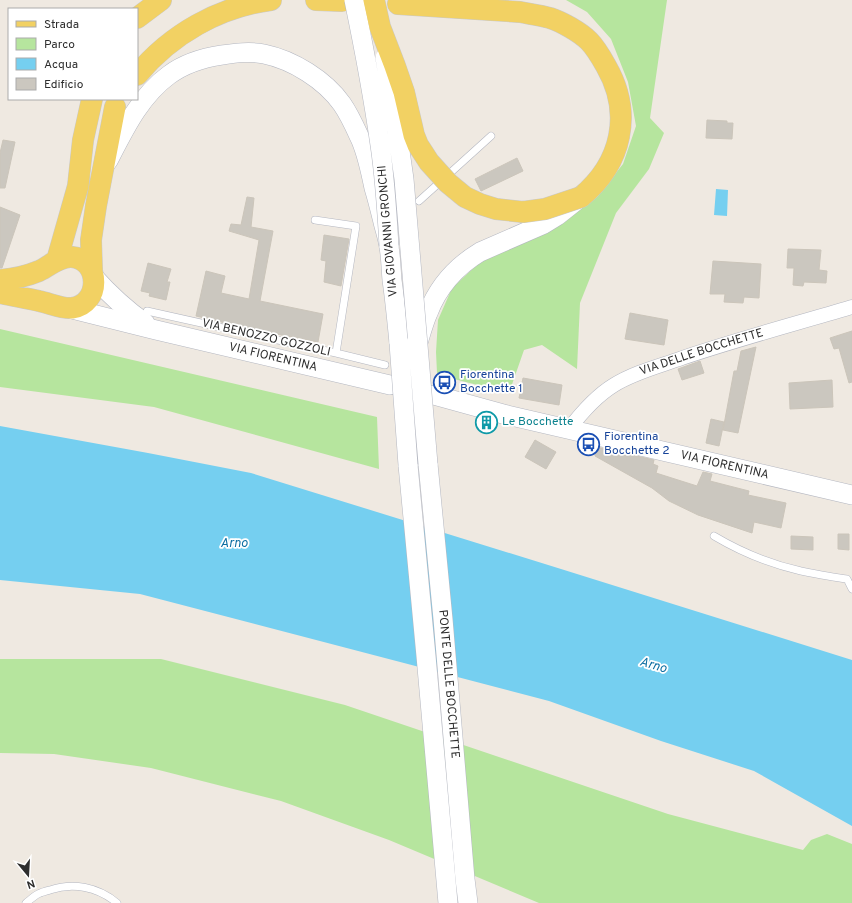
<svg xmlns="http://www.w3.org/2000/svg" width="852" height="903" viewBox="0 0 852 903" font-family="Overpass,sans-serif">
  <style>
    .green { fill: #b6e59e }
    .water { fill: #75cff0 }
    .building { fill: #cbc7bf; stroke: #cbc5ba }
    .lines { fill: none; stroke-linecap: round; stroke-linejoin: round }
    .service-casing { stroke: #b4b7c1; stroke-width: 8 }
    .minor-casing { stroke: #b4b7c1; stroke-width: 15 }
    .secondary-casing { stroke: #b4b7c1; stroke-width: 20 }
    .primary-casing { stroke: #c9c9c9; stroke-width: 22 }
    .service { stroke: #fff; stroke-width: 7 }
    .minor { stroke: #fff; stroke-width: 14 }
    .secondary { stroke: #fff; stroke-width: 19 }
    .primary { stroke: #f2d163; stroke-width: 21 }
    .secondary-bridge-casing { stroke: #b4b7c1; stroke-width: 20; stroke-linecap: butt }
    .primary-bridge-casing { stroke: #c9c9c9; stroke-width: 22; stroke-linecap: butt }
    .secondary-bridge { stroke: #fff; stroke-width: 19 }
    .primary-bridge { stroke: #f2d163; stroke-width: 21 }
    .labels { text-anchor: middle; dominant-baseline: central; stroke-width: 3.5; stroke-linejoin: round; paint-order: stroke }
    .street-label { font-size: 12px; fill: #2e2e2e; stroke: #fff }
    .transit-label { font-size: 12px; fill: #164399; stroke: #fff; text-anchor: start }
    .culture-label { font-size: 12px; fill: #0d838f; stroke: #fff; text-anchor: start }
    .water-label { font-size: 13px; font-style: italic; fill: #0d6fa3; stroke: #fff }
  </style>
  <rect width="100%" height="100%" fill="#efe9e1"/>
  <path class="green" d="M566,0H667L650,118L664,133L649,169L616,213L580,303L577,369L542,345L524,350L509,393L450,378L437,373L436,352L438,320L452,288L479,263L570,217L597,197L623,164L636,126L628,82L611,39L587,12Z
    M0,329L377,417L379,469L154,407L0,387Z
    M0,659H161L345,705L668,814L803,850L811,840L827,834L852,844V903H539L389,840L281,801L151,768L54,754L0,753Z"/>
  <path class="water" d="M716,189L728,190L727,216L714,215Z
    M0,426L148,453L251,473L561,569L852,660V826L754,771L661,741L549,701L140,594L0,580Z"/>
  <path class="building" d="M707,120L727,121V123H733L732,139L706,138Z
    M3,140L15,142L5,188H0V153Z
    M517,158L523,171L481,191L475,179Z
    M247,197L254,198L251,227L273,231L260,301L323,314L318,342L250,329L196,316L206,271L225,276L221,293L249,299L259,240L229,231L231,224L241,225Z
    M0,207L20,215L2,268H0Z
    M324,235L349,239L341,286L324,282L326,261L321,260Z
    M788,249L821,250L819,270L827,271L826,283L804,282L803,286L793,285L794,268H787Z
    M713,261L761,264L759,298L744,297L743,303L724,302L725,294H710Z
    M148,263L171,269L167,282H170L166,300L149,296L150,293L141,291Z
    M630,313L668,320L664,345L625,339Z
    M852,331V382L849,383L839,348L834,349L830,338Z
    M756,347L738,433L723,430L734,371H737L741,351Z
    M700,361L704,373L682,380L678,369Z
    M523,378L562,385L559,405L519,398Z
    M832,380L833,407L790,409L789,383Z
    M711,419L724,422L719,446L706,443Z
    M535,440L556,452L546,469L525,457Z
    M597,447L654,460L653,464L658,466L656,473L697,486L703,472L712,474L710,481L749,491L748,495L786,503L781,528L754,522L752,533L698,515L669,501L652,488L595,456Z
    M838,534H849V550L838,549Z
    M791,536L813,537V550L791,549Z"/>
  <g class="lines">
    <defs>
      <path id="service" d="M449,174L491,136
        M419,201L439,183
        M315,220L356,226L336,353
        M147,311L336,353L385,365
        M714,536C741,552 770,564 801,571C816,574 831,577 847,579L852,589
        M26,903C30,900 34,896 38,894C42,892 46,891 50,890C73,882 98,887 117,903"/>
      <g id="minor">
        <path id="s1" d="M569,429C582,412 596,396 614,385C635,372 660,366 682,358C738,339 795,324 852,307"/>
      </g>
      <g id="secondary">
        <path d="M108,161C124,130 140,96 169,75C185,63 202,58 222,55C236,53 250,51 264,54C293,60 325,80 342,104C349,114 354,125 359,136C367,152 370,170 374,188C378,201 381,214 384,226C386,233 388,240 389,247C391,258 391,269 392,280C395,301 397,322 399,343"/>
        <path d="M93,276C109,294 125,309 145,323"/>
        <path id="s2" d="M68,308L156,330L390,385"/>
        <path d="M418,343C421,333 424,322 428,313C438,287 457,266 480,252L544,224L557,216L576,201"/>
        <path id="s3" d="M434,395L503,414L852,495"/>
        <path id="s4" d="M428,464L443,619L465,879L468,903"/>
        <path d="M408,465L426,656L448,903"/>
      </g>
      <path id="primary" d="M316,0L342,1
        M398,4L520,12C530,14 540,15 550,18C562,22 580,32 589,41C596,48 601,57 606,66C633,113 622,163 581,197
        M137,18L161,0
        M137,75C171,34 219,7 271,0
        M57,260L78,186L83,140L92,99
        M92,271L91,240L96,206L115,107
        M0,280C13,279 27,276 39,271C50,266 59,256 72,257C101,260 101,304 72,308C62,309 49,303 39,301C26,298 13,296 0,293"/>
    </defs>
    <use href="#service" class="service-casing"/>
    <use href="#minor" class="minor-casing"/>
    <use href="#secondary" class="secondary-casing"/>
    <use href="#primary" class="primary-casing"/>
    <use href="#service" class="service"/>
    <use href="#minor" class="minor"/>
    <use href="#secondary" class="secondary"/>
    <use href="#primary" class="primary"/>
    <defs>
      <path id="secondary-bridge" d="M354,0C364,48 373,96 380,145C385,178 387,212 389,246
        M385,58L397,130L404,179L428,464
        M399,343L408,465"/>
      <path id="primary-bridge" d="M374,0L380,27L395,66L404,92L414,135L418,145L429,162L448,183L465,197L480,204L496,209L523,212L545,209L581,197"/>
    </defs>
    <use href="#secondary-bridge" class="secondary-bridge-casing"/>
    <use href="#primary-bridge" class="primary-bridge-casing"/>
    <use href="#secondary-bridge" class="secondary-bridge"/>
    <use href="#primary-bridge" class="primary-bridge"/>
  </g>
  <defs>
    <symbol id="bus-ring" viewBox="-11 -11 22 22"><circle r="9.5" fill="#fff" stroke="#1a4fb4" stroke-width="1.5"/><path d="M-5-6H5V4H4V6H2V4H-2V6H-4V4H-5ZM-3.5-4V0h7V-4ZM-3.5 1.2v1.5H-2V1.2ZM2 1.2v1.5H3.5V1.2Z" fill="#1a4fb4"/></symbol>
    <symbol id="building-ring" viewBox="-11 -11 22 22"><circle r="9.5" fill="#fff" stroke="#0f9aa8" stroke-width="1.5"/><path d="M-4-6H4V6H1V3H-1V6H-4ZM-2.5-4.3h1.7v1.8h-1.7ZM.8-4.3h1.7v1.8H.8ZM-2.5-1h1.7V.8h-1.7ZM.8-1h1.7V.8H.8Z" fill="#0f9aa8"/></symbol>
  </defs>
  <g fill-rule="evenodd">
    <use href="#bus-ring" x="432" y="370" width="25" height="25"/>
    <use href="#building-ring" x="474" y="410" width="25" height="25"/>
    <use href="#bus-ring" x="576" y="432" width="25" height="25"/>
  </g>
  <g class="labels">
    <g class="street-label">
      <text transform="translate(388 231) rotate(-95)">VIA GIOVANNI GRONCHI</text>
      <text transform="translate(266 338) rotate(13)">VIA BENOZZO GOZZOLI</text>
      <text stroke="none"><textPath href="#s1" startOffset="157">VIA DELLE BOCCHETTE</textPath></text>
      <text stroke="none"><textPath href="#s2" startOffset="211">VIA FIORENTINA</textPath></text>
      <text stroke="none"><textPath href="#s3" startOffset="299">VIA FIORENTINA</textPath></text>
      <text stroke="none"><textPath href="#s4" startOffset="221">PONTE DELLE BOCCHETTE</textPath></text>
    </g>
    <g class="transit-label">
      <text x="460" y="375">Fiorentina<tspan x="460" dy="14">Bocchette 1</tspan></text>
      <text x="604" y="437">Fiorentina<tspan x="604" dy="14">Bocchette 2</tspan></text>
    </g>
    <g class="culture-label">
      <text x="502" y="422">Le Bocchette</text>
    </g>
    <g class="water-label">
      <text x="234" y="544">Arno</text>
      <text transform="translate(653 666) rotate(16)">Arno</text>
    </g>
  </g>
  <rect x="8" y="8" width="130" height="92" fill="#ffffff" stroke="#ababab"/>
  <rect x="16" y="21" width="20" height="6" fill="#f2d163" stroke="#ababab"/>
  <text x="44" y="28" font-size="12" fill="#2e2e2e">Strada</text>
  <rect x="16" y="38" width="20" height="12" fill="#b6e59e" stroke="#ababab"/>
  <text x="44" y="48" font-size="12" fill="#2e2e2e">Parco</text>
  <rect x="16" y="58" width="20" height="12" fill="#75cff0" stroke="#ababab"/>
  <text x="44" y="68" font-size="12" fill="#2e2e2e">Acqua</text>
  <rect x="16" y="78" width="20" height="12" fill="#cbc7bf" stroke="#ababab"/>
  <text x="44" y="88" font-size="12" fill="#2e2e2e">Edificio</text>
  <g transform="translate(28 875) rotate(162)" stroke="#ffffff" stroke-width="3" paint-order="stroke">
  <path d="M0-3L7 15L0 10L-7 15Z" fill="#2e2e2e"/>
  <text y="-6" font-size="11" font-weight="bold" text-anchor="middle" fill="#2e2e2e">N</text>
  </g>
</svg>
